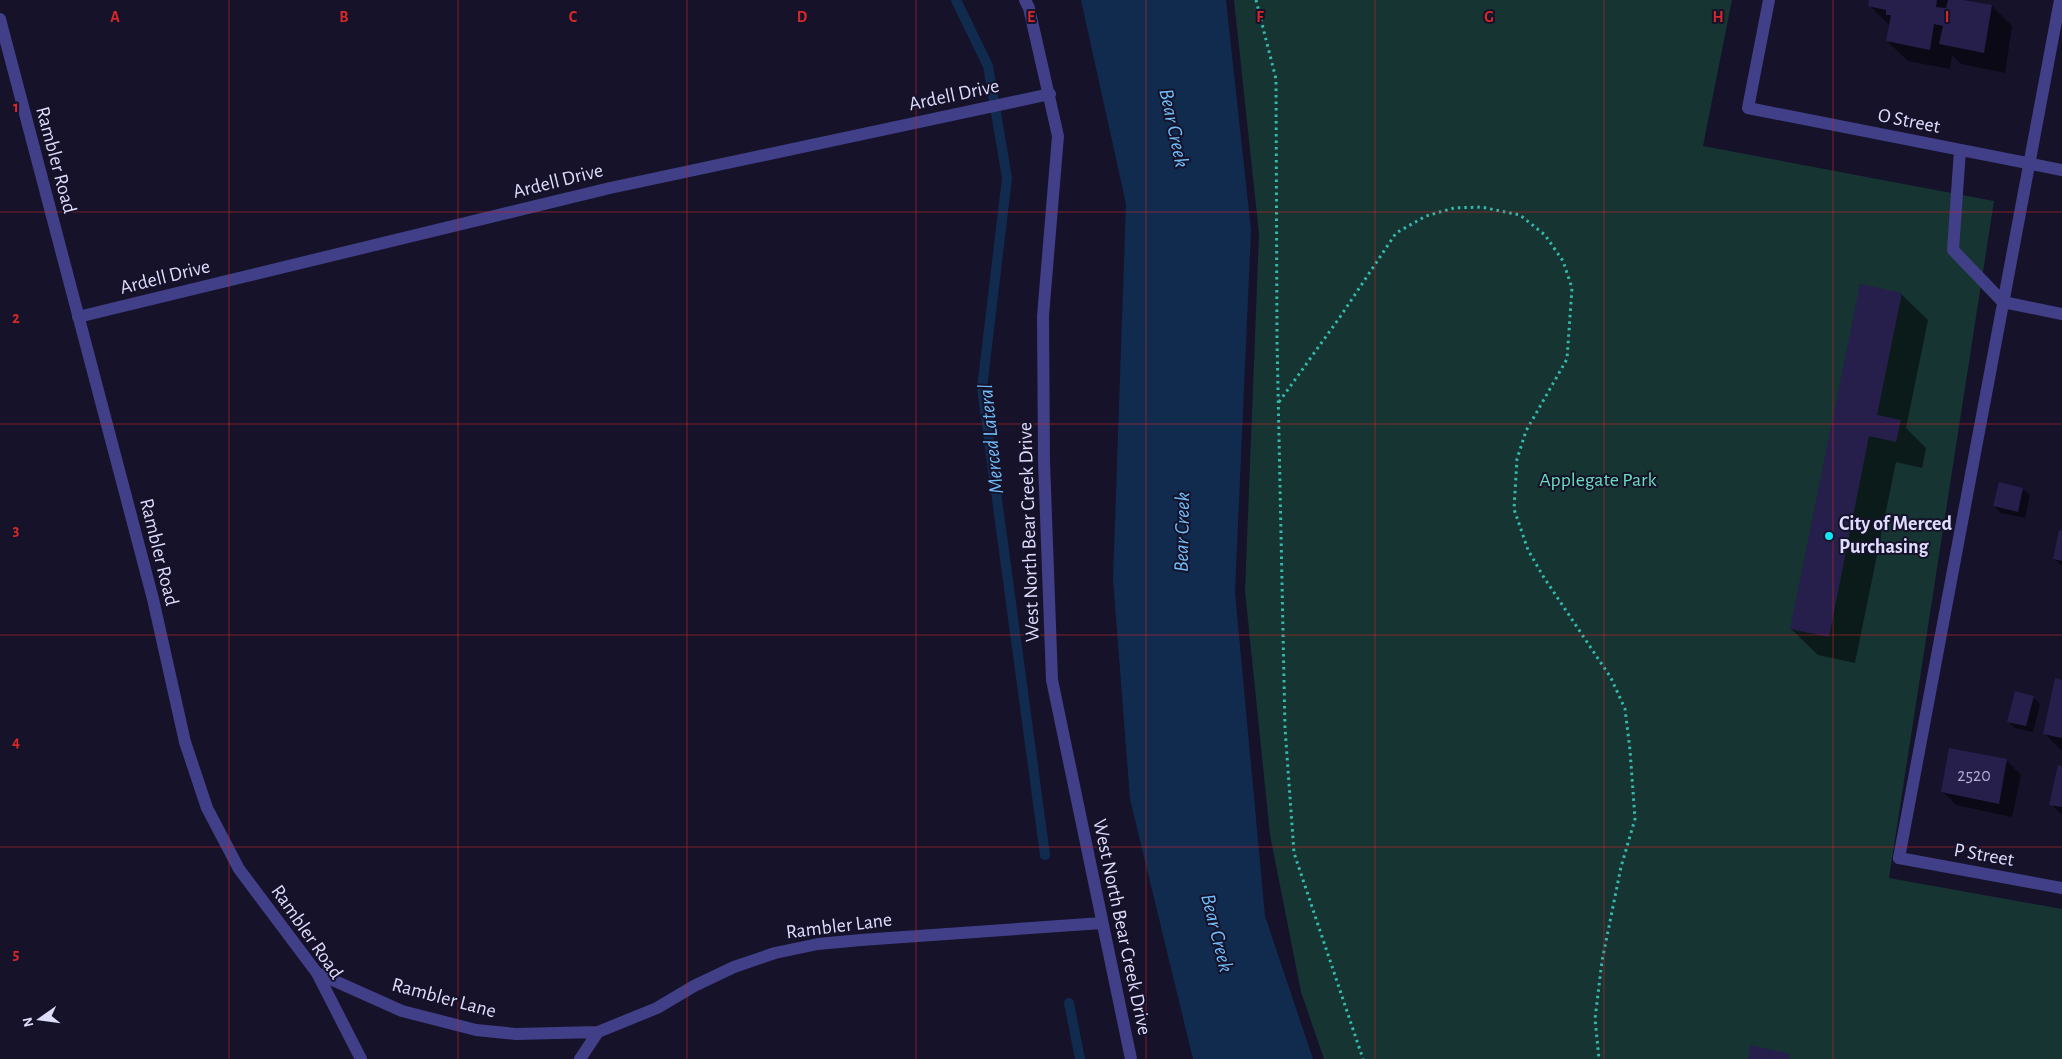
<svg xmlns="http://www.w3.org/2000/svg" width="2062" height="1059" viewBox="0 0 2062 1059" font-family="'Alegreya Sans',sans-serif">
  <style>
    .green { fill: #153432 }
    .water { fill: #112b4f }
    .shadow { fill: #0007 }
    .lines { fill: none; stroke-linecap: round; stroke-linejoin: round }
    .stream { stroke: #112b4f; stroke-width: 10 }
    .building { fill: #261f4b }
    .path { stroke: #36b9ad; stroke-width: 3; stroke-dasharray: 2.5 4; stroke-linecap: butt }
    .service { stroke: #403f87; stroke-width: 12 }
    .minor { stroke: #403f87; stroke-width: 12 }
    .grid { fill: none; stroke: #d62828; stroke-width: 1; stroke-opacity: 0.55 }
    .poi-dot { fill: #10e6f6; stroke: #15122a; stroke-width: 2 }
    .labels { text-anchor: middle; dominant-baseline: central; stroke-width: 4; stroke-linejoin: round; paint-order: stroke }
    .number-label { font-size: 18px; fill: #b1aed1 }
    .street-label { font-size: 20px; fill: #dfddfe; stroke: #15122a }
    .park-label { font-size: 20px; fill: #6addbc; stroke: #15122a }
    .poi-label { font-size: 20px; font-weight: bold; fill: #dfddfe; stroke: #15122a; text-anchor: start }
    .water-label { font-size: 21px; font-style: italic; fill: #6fbefa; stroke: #15122a }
    .grid-label { font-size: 16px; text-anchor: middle; font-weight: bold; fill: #d62828; stroke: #15122a; stroke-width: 4; stroke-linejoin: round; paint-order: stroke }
  </style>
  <rect width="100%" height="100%" fill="#15122a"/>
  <path class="green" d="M1234,0H1732L1703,146L1994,201L1889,878L2062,909V1059H1324L1301,992L1270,835L1245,591L1259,234Z"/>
  <path class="water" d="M1081,0H1226L1251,230L1235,592L1265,916L1313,1059H1193L1130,799L1113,579L1126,204Z"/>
  <path class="shadow" d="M1871,0H1960L1992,6L2012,26L2005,73L1961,64L1952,55L1950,69L1908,61L1887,41L1890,26L1870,6Z
    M1901,294L1928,320L1906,428L1926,448L1922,468L1896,462L1855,663L1818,655L1791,629Z
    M2023,489L2030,495L2025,518L2001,513L1994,506Z
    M2062,532V566L2054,559Z
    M2062,681V751L2045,734Z
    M2033,697L2040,704L2033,732L2015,728L2008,721Z
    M1950,749L2007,761L2021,775L2012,817L1956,805L1942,791Z
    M2062,768V815L2051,804Z"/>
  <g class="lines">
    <path class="stream" d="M956,0L988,66L1007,178L982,388L1045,855
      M1069,1003L1080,1059"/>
  </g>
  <path class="building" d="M1869,0H1937L1936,7L1946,8L1948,0H1963L1992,5L1984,53L1939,44L1943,26L1934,24L1930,50L1886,41L1891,15H1886V10L1868,6Z
    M1860,284L1902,293L1877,415L1901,420L1896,442L1869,436L1829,637L1790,629Z
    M1999,482L2023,488L2018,512L1993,506Z
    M2059,530L2062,531V561L2053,559Z
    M2055,678L2062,680V738L2043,734Z
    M2015,691L2034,696L2026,726L2007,722Z
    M1949,748L2007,759L1999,804L1941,792Z
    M2058,765L2062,766V807L2049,805Z
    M1750,1045L1790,1054L1789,1059H1748Z"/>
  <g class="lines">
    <path class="path" d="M1256,0L1276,79L1277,340L1285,728L1294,853L1363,1059
      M1279,402L1340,317L1396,233L1426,216L1454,208L1481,207L1520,215L1545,235L1563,261L1572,288L1567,359L1526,431L1517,459L1514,509L1528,550L1543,576L1611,678L1625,709L1630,750L1635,819L1621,867L1602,961L1595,1019L1599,1059"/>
    <path class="service" d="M1960,150L1953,250L2003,302L2062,314
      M1899,858L2060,0"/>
    <path class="minor" d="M1025,0L1029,8L1058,136L1043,316L1044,462L1052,680L1131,1059
      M1769,0L1748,108L2062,170
      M0,19L153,599L185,742L207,808L239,869L317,973L361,1059
      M78,317L610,188L1050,94
      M1899,858L2062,888
      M317,973L402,1011L476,1030L516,1034L598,1032L657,1008L694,986L734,967L775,953L818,944L861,940L1102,923
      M580,1059L598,1032"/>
  </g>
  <path class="grid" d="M229,0V1059M458,0V1059M687,0V1059M916,0V1059M1146,0V1059M1375,0V1059M1604,0V1059M1833,0V1059M0,212H2062M0,424H2062M0,635H2062M0,847H2062"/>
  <circle class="poi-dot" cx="1829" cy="536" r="5"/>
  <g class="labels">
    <g class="number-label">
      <text x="1974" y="776">2520</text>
    </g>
    <g class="street-label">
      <text transform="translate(954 95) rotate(-12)">Ardell Drive</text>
      <text transform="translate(1909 121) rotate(11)">O Street</text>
      <text transform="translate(56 160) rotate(75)">Rambler Road</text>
      <text transform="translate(558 181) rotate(-14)">Ardell Drive</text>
      <text transform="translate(165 277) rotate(-14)">Ardell Drive</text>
      <text transform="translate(1029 532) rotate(-92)">West North Bear Creek Drive</text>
      <text transform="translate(159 552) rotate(76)">Rambler Road</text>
      <text transform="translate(1984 855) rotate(10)">P Street</text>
      <text transform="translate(839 926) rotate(-7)">Rambler Lane</text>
      <text transform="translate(1122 927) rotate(78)">West North Bear Creek Drive</text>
      <text transform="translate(307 932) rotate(55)">Rambler Road</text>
      <text transform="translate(444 998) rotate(15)">Rambler Lane</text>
    </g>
    <g class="park-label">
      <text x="1598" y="480">Applegate Park</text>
    </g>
    <g class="poi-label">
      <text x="1839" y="524">City of Merced<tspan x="1839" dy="23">Purchasing</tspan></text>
    </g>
    <g class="water-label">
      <text transform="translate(1174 128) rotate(78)">Bear Creek</text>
      <text transform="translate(991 439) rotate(-96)">Merced Lateral</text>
      <text transform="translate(1182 532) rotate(-89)">Bear Creek</text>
      <text transform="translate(1217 933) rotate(76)">Bear Creek</text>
    </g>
  </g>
  <g class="grid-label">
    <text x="115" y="22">A</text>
    <text x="344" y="22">B</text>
    <text x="573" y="22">C</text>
    <text x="802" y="22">D</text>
    <text x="1031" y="22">E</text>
    <text x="1260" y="22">F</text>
    <text x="1489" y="22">G</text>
    <text x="1718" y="22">H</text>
    <text x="1947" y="22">I</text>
    <text x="16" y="112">1</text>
    <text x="16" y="323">2</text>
    <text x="16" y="535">3</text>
    <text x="16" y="747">4</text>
    <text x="16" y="959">5</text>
  </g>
  <g transform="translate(40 1019) rotate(256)" stroke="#15122a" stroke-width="4" paint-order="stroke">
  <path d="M0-4L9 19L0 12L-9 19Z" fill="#dfddfe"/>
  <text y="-8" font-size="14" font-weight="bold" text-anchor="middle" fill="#dfddfe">N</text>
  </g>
</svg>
